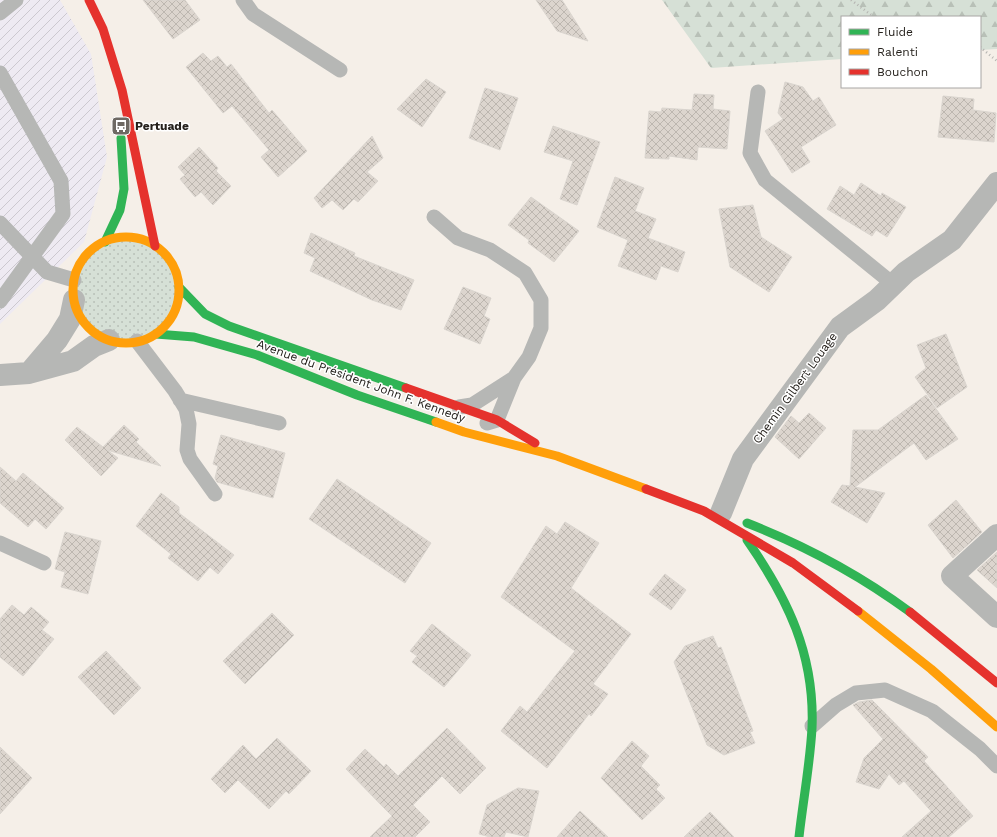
<svg xmlns="http://www.w3.org/2000/svg" width="997" height="837" viewBox="0 0 997 837" font-family="'Work Sans',sans-serif">
  <style>
    .industrial { fill: url(#industrial-furrows) }
    .grass { fill: url(#grass-dots) }
    .forest { fill: url(#forest-firs) }
    .building { fill: url(#building-cross-hatch); stroke: #dad5cf }
    .lines { fill: none; stroke-linecap: round; stroke-linejoin: round }
    .path { stroke: #b4b3b0; stroke-width: 2.5; stroke-dasharray: 1 3; stroke-linecap: butt }
    .lane { stroke: #b6b7b5; stroke-width: 15 }
    .street { stroke: #b6b7b5; stroke-width: 22 }
    .fast { stroke: #30b455; stroke-width: 9 }
    .slow { stroke: #ff9f0a; stroke-width: 9 }
    .jam { stroke: #e5322d; stroke-width: 9 }
    .labels { text-anchor: middle; dominant-baseline: central; stroke-width: 3; stroke-linejoin: round; paint-order: stroke }
    .poi-label { font-size: 12px; font-weight: bold; fill: #25211c; stroke: #fff; text-anchor: start }
    .street-label { font-size: 12px; fill: #25211c; stroke: #fff }
  </style>
  <defs>
    <pattern id="industrial-furrows" width="10" height="10" patternUnits="userSpaceOnUse"><rect width="10" height="10" fill="#eeeaf2"/><path d="M-1 1l2-2M0 10L10 0M9 11l2-2" fill="none" stroke="#ccc8cf"/></pattern>
    <pattern id="grass-dots" width="8" height="8" patternUnits="userSpaceOnUse"><rect width="8" height="8" fill="#d6e0d6"/><path d="M2 2h.1M6 6h.1" fill="none" stroke="#b8c0b7" stroke-width="1.8" stroke-linecap="round"/></pattern>
    <pattern id="forest-firs" width="22" height="20" patternUnits="userSpaceOnUse"><rect width="22" height="20" fill="#d6e0d6"/><path d="M5 1l3.5 6h-7zM16 11l3.5 6h-7z" fill="#b8c0b7"/></pattern>
    <pattern id="building-cross-hatch" width="8" height="8" patternUnits="userSpaceOnUse"><rect width="8" height="8" fill="#dcd5ce"/><path d="M0 0l8 8M0 8l8-8" fill="none" stroke="#bdb7b0"/></pattern>
  </defs>
  <rect width="100%" height="100%" fill="#f5efe8"/>
  <path class="industrial" d="M0,0H60L91,54L107,157L84,242L0,324Z"/>
  <path class="grass" d="M73 290a53 53 0 1 1 106 0a53 53 0 1 1-106 0Z"/>
  <path class="forest" d="M662,0H997V49L980,50V17H842V59L711,68Z"/>
  <path class="building" d="M143,0H185L200,20L173,39Z
    M536,0H562L588,41L557,31Z
    M203,53L211,61L218,56L227,67L231,64L269,113L272,110L307,151L278,177L261,157L269,150L232,106L223,113L186,67Z
    M426,79L446,92L422,127L397,109Z
    M785,82L803,87L813,101L819,97L836,125L801,147L810,162L792,173L765,131L783,119L778,113Z
    M485,88L518,98L500,150L469,138Z
    M694,94L714,95L713,109L730,111L727,149L698,147L697,160L669,156V159L645,158L649,111L661,112L662,108L692,110Z
    M943,96L974,99L973,110L996,113L994,142L938,137Z
    M553,126L600,142L577,205L560,199L573,161L544,152Z
    M372,136L383,158L367,172L378,181L358,202L354,199L343,210L332,200L322,208L314,198Z
    M199,147L218,168L216,171L231,186L213,205L201,192L195,197L180,179L185,175L178,167Z
    M615,177L644,188L635,211L656,219L648,238L685,252L678,272L661,266L656,280L618,266L628,240L597,227Z
    M861,183L881,196L882,193L906,207L887,237L876,230L872,236L827,209L840,186L854,195Z
    M531,197L579,231L554,262L528,243L529,240L508,225Z
    M753,205L761,237L792,257L769,292L730,267L719,209Z
    M311,233L355,253L354,256L414,280L401,310L372,300L310,271L315,258L304,253Z
    M463,287L491,298L484,316L490,319L480,344L444,329Z
    M946,334L967,387L937,408L915,377L926,368L917,345Z
    M926,395L958,439L926,460L914,443L855,487L885,493L867,523L831,502L842,485L850,486L853,430H878Z
    M809,413L826,428L799,459L775,437L791,416L799,423Z
    M124,425L139,439L136,442L161,466L107,450L118,458L101,476L65,440L77,427L103,447Z
    M221,435L285,453L273,498L217,482L215,478L218,466L213,464Z
    M0,467L16,481L23,473L64,508L46,529L35,519L28,527L0,503Z
    M337,479L431,543L405,583L309,519Z
    M161,493L179,507V513L234,555L218,574L210,567L198,581L168,558L171,554L136,526Z
    M956,500L982,532L953,558L928,525Z
    M565,522L599,543L571,588L631,634L593,684L608,694L591,716L589,714L547,768L501,731L520,706L527,712L575,651L501,597L546,526L557,534Z
    M65,532L101,541L88,594L61,587L65,572L55,569Z
    M997,552V588L977,570Z
    M665,574L686,590L671,610L649,594Z
    M12,605L24,615L31,607L49,622L42,630L54,639L23,676L0,657V619Z
    M272,613L294,635L245,684L223,661Z
    M432,624L471,655L444,687L412,662L417,656L410,651Z
    M713,636L718,648L721,647L753,731L750,732L755,743L724,755L707,745L674,662L685,646Z
    M106,651L141,688L114,715L78,677Z
    M872,700L928,757L924,761L973,816L949,837H902L931,811L904,781L899,785L889,774L879,789L856,782L864,758L883,739L853,705L859,702Z
    M447,728L486,768L460,794L442,776L413,805L430,822L415,837H370L392,816L346,769L365,749L384,767L386,764L398,776Z
    M277,738L311,771L289,794L286,791L269,809L238,780L225,793L211,779L243,745L256,759Z
    M632,741L649,756L641,766L660,785L656,789L665,798L642,820L601,778Z
    M0,747L32,778L0,814Z
    M518,788L539,791L528,837L506,832L504,837H490L479,834L487,805Z
    M580,811L608,837H557Z
    M710,812L734,837H684Z"/>
  <g class="lines">
    <path class="path" d="M851,0L874,17
      M980,47L997,61"/>
    <path class="lane" d="M243,0L253,14L340,70
      M0,13L16,0
      M0,73L61,181L63,214L0,301
      M758,92L750,153L765,180L893,284
      M434,217L458,238L490,250L525,273L541,300V328L529,357L514,378
      M0,223L47,272L74,280
      M137,341L175,391L186,409L189,424L187,450L190,459L215,494
      M180,400L279,423
      M459,407L472,405L514,378L497,420L487,423
      M0,543L44,563
      M812,726L836,705L856,693L885,690L932,711L980,749L997,766"/>
    <path class="street" d="M29,373L57,340L70,319L74,300
      M0,375L29,373L73,361L94,346L109,340
      M721,513L743,459L840,327L877,300L906,272L952,240L997,183
      M997,535L952,576L997,617"/>
    <path class="fast" d="M105,242L120,210L124,189L121,138
      M179,287L205,314L229,326L406,388
      M156,334L194,337L257,355L357,395L436,422
      M747,523C806,546 860,575 910,612
      M747,540C788,599 815,655 812,728C810,764 803,801 799,837"/>
    <path class="slow" d="M73 290a53 53 0 1 1 106 0a53 53 0 1 1-106 0Z
      M436,422L464,432L557,456L646,489
      M858,611L931,669L997,727"/>
    <path class="jam" d="M89,0L103,29L122,90L155,246
      M406,388L497,420L535,443
      M646,489L704,511L793,563L858,611
      M910,612L997,683"/>
  </g>
  <defs>
    <symbol id="bus-square" viewBox="-11 -11 22 22"><rect x="-9" y="-9" width="18" height="18" rx="4" fill="#6e6963" stroke="#fff"/><path d="M-5-6H5V4H4V6H2V4H-2V6H-4V4H-5ZM-3.5-4V0h7V-4ZM-3.5 1.2v1.5H-2V1.2ZM2 1.2v1.5H3.5V1.2Z" fill="#fff"/></symbol>
  </defs>
  <g fill-rule="evenodd">
    <use href="#bus-square" x="110" y="115" width="22" height="22"/>
  </g>
  <g class="labels">
    <g class="poi-label">
      <text x="135" y="126">Pertuade</text>
    </g>
    <g class="street-label">
      <text transform="translate(361 381) rotate(20)">Avenue du Président John F. Kennedy</text>
      <text transform="translate(795 388) rotate(-54)">Chemin Gilbert Louage</text>
    </g>
  </g>
  <rect x="841" y="16" width="140" height="72" fill="#ffffff" stroke="#a8a6a4"/>
  <rect x="849" y="29" width="20" height="6" fill="#30b455" stroke="#a8a6a4"/>
  <text x="877" y="36" font-size="12" fill="#25211c">Fluide</text>
  <rect x="849" y="49" width="20" height="6" fill="#ff9f0a" stroke="#a8a6a4"/>
  <text x="877" y="56" font-size="12" fill="#25211c">Ralenti</text>
  <rect x="849" y="69" width="20" height="6" fill="#e5322d" stroke="#a8a6a4"/>
  <text x="877" y="76" font-size="12" fill="#25211c">Bouchon</text>
</svg>
